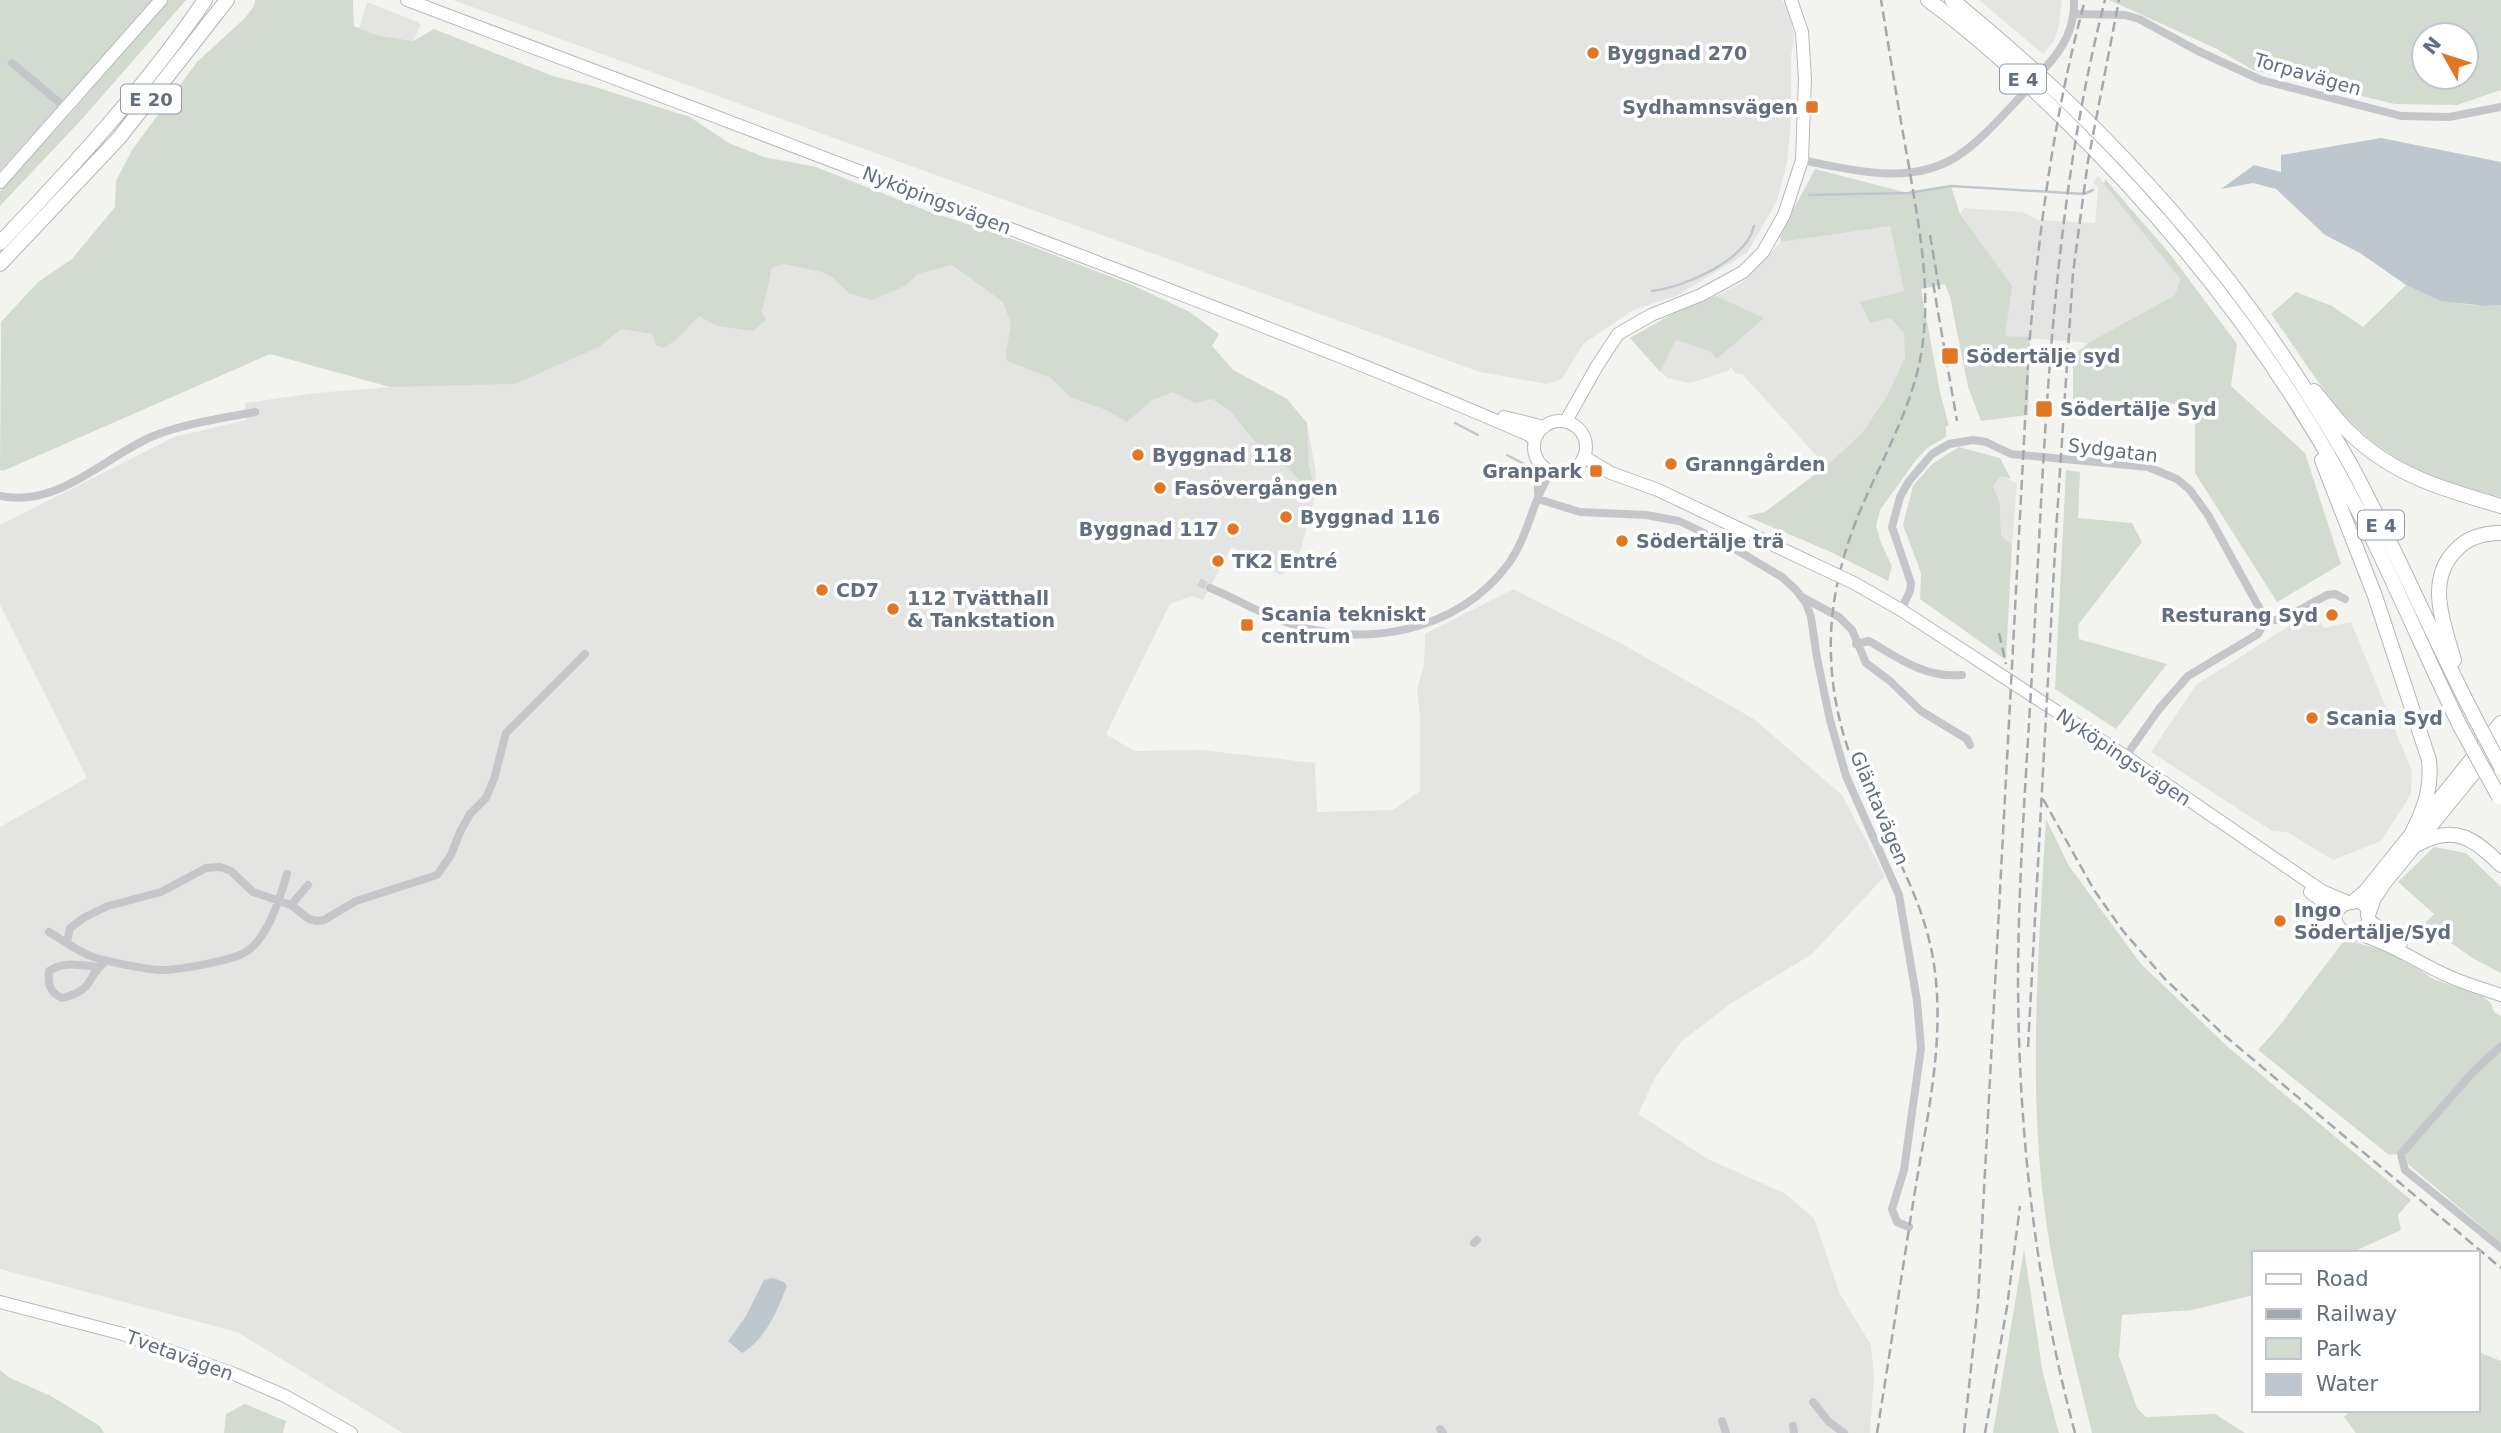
<svg xmlns="http://www.w3.org/2000/svg" width="2501" height="1433" viewBox="0 0 2501 1433" font-family="'DejaVu Sans',sans-serif">
  <style>
    .built { fill: #e4e5e3 }
    .green { fill: #d3dbd1; fill-rule: evenodd }
    .water { fill: #bfc7ce }
    .lines { fill: none; stroke-linecap: round; stroke-linejoin: round }
    .stream { stroke: #bfc7ce; stroke-width: 2.5 }
    .minor-tunnel { stroke: #cfd2d4; stroke-width: 8; stroke-dasharray: 8 4; stroke-linecap: butt }
    .secondary-casing { stroke: #b6b9be; stroke-width: 14 }
    .motorway-casing { stroke: #b4b6ba; stroke-width: 16 }
    .minor { stroke: #c4c6ca; stroke-width: 8 }
    .secondary { stroke: #fff; stroke-width: 12 }
    .motorway { stroke: #fff; stroke-width: 14 }
    .rail { stroke: #a4a7ae; stroke-width: 2.5; stroke-dasharray: 10 5; stroke-linecap: butt }
    .secondary-bridge-casing { stroke: #b6b9be; stroke-width: 14; stroke-linecap: butt }
    .motorway-bridge-casing { stroke: #b4b6ba; stroke-width: 16; stroke-linecap: butt }
    .secondary-bridge { stroke: #fff; stroke-width: 12 }
    .motorway-bridge { stroke: #fff; stroke-width: 14 }
    .poi-dot { fill: #e27622; stroke: #fff; stroke-width: 2.5 }
    .labels { text-anchor: middle; dominant-baseline: central; stroke-width: 7; stroke-linejoin: round; paint-order: stroke }
    .shield { fill: #fff; stroke: #929aa7; stroke-width: 2 }
    .shield-label { font-size: 18px; font-weight: bold; fill: #636e81 }
    .poi-label { font-size: 19px; font-weight: bold; fill: #636e81; stroke: #fff; text-anchor: start }
    .street-label { font-size: 19px; fill: #636e81; stroke: #fff }
  </style>
  <rect width="100%" height="100%" fill="#f3f4f0"/>
  <path class="built" d="M453,0H1782L1788,9L1794,35L1791,58V124L1787,163L1777,201L1747,253L1676,296L1633,310L1583,344L1562,379L1547,384L1480,372Z
    M1979,0H2062L2059,25L2054,41L2043,54Z
    M367,2L418,22L421,25L413,41L376,35L359,28Z
    M2098,176L2180,279L2175,295L2088,343L2005,336L1960,214L1964,208L2023,212L2038,220L2095,223L2098,188L2093,182Z
    M1890,225L1904,291L1890,318L1905,334V357L1887,396L1861,434L1826,466L1742,374L1735,373L1731,367L1728,371L1690,383L1667,378L1630,338L1674,313L1716,296L1743,282L1781,242Z
    M766,239L934,253L1212,346L1233,370L1287,399L1307,423L1316,473L1313,505L1300,552L1290,570L1281,575L1256,566L1259,561L1232,547L1203,600L1192,596L1170,604L1106,734L1134,751L1201,750L1315,763L1317,812L1393,810L1420,791V715L1417,690L1424,664L1425,634L1513,589L1624,645L1754,719L1842,795L1885,876L1812,954L1730,1004L1682,1041L1656,1076L1638,1114L1708,1159L1784,1193L1814,1218L1840,1294L1871,1345L1874,1376L1870,1433H403L237,1332L0,1269V827L87,778L0,605V525L174,437L246,420L245,403L316,393L392,387L506,337L571,312L636,331L656,325Z
    M2001,476L2017,483L2012,545L2001,535L2000,503L1993,486Z
    M2314,610L2324,628L2351,622L2412,771L2411,794L2381,841L2333,860L2287,832L2272,831L2151,752L2196,685Z"/>
  <path class="green" d="M0,0H153L0,171Z
    M169,0H186L83,118L0,206V191L71,113Z
    M255,0H353L354,26L376,35L413,41L434,29L553,76L592,86L690,117L729,143L764,157L816,167L930,212L1002,235L1130,284L1190,312L1219,334L1212,346L1233,370L1287,399L1307,423L1309,466L1314,487L1306,488L1290,470L1265,454L1230,411L1212,399L1195,403L1173,392L1152,400L1127,422L1106,410L1070,397L1051,378L1007,361L1006,352L1011,324L1003,302L952,265L917,274L905,286L872,300L850,294L833,278L822,272L783,264L772,268C768,283 767,298 761,311L766,320L753,331L717,326L699,316L677,339L664,348L656,345L652,334L621,329L599,347L515,384L390,387L270,354L3,471L0,470L1,322L38,282L72,259L115,207L116,181L132,150L197,62L245,18L254,6Z
    M2109,0H2501V90L2457,105L2395,104L2253,70L2217,49ZM2424,35H2466V77H2424Z
    M1815,169L1908,193L1951,186L1960,214L2012,286L2005,336L2030,337L2028,415L1981,421L1968,387L1950,297L1945,284L1921,289L1940,392L1949,426H1946V437L1927,448L1916,460L1880,510L1876,526L1881,543L1892,566L1888,581L1833,553L1746,516L1765,512L1826,466L1861,434L1887,396L1905,357L1904,333L1890,318L1870,323L1860,302L1904,291L1890,226L1781,242L1780,234Z
    M2105,179L2170,254L2237,344L2231,386L2305,453L2341,564L2277,602L2195,473V405L2073,399V356L2088,343L2175,295L2180,279L2104,184Z
    M2406,285C2438,300 2465,308 2501,305V497C2448,486 2398,467 2358,429C2324,396 2299,352 2271,314L2296,292L2332,306L2363,327Z
    M1716,296L1764,318L1717,359L1710,351L1676,340L1660,372L1630,338L1674,313Z
    M1959,447L2000,458L2011,479L2001,476L1993,486L2000,503L2001,535L2012,545L2006,660L1920,599L1921,573L1903,525L1913,486L1932,464Z
    M2066,470L2080,472L2078,518L2132,523L2142,542L2078,625L2079,639L2167,664L2116,729L2055,689Z
    M2046,819L2069,866L2141,964L2228,1047L2411,1200L2398,1215L2401,1230L2351,1253H2254V1295L2192,1310L2122,1315L2119,1356L2137,1408L2146,1417L2215,1414L2245,1433H2092C2074,1359 2053,1280 2044,1205C2028,1077 2039,947 2046,819Z
    M2434,847L2466,853L2501,887V973L2474,959L2424,924L2434,914L2398,882Z
    M2350,941L2386,951L2406,960L2433,979L2482,996L2491,1003L2494,1012L2501,1016V1243L2408,1164L2405,1153L2389,1155L2258,1050L2280,1025L2343,942Z
    M2024,1249L2043,1374L2059,1433H1993Z
    M2478,1352L2501,1361V1433H2356L2344,1417L2351,1410H2478Z
    M0,1370L10,1378L51,1396L100,1426L104,1433H0Z
    M245,1404L286,1421L283,1433H224L226,1414Z"/>
  <path class="water" d="M2381,138L2501,162V305L2485,306L2441,301L2406,285L2360,253L2325,235L2276,189L2253,183L2221,189L2254,165L2281,172V155Z
    M773,1278L784,1282L787,1286C777,1311 766,1339 742,1353L728,1341L746,1316L764,1280Z"/>
  <g class="lines">
    <path class="stream" d="M1809,195L1908,193L1951,186L2084,194L2093,190
      M1652,291C1684,287 1746,261 1754,226
      M1455,423L1478,435
      M1507,455L1524,464"/>
    <path class="minor-tunnel" d="M1199,582L1210,588"/>
    <defs>
      <path id="secondary" d="M407,0C637,87 868,173 1097,262C1242,318 1387,373 1529,435L1535,440
        M0,182L161,0
        M1504,417L1544,427
        M1566,421L1597,366L1618,334L1651,315L1701,295L1743,272L1763,252L1784,215L1802,160L1805,79L1802,32L1791,0
        M1534 447a26 26 0 1 1 52 0a26 26 0 1 1-52 0Z
        M1584,457L1611,473L1658,490L1822,568
        M1854,583L1901,610L2125,756L2322,891L2348,902
        M2310,892L2337,913
        M2369,920L2401,943
        M2357,933L2367,924C2377,884 2316,907 2342,930C2348,935 2359,934 2367,937C2398,947 2425,967 2455,979C2470,985 2486,990 2501,995
        M0,1302L123,1334L234,1374L285,1396L351,1433"/>
      <path id="motorway" d="M1928,0C1978,36 2023,79 2067,122C2175,228 2268,345 2341,478C2385,558 2420,644 2460,726
        M1952,0C2091,113 2213,243 2308,394C2324,420 2340,445 2354,471C2397,552 2433,637 2475,718
        M0,243C73,166 145,88 205,0
        M0,264L119,138L227,0
        M2314,391C2327,406 2338,422 2352,435C2395,476 2446,490 2501,506
        M2322,460L2375,596L2429,760C2432,787 2425,807 2413,831
        M2454,660C2444,624 2425,581 2456,550C2468,537 2484,533 2501,533
        M2418,844C2454,824 2474,838 2501,865
        M2353,902L2366,891L2501,723
        M2368,915L2374,898L2384,883L2501,739"/>
    </defs>
    <use href="#secondary" class="secondary-casing"/>
    <use href="#motorway" class="motorway-casing"/>
    <path class="minor" d="M2075,14L2125,15L2139,19L2198,51L2261,80L2401,116L2449,117L2501,107
      M12,63L66,108
      M2044,69C2063,49 2075,28 2074,0
      M1802,160C1851,170 1910,186 1956,157C1981,141 2002,116 2023,94
      M1538,492V461
      M0,496C57,508 102,459 151,437C181,424 223,418 255,412
      M1538,499L1580,512L1646,515L1679,521L1725,543L1782,577L1796,590L1806,603L1811,617L1817,658L1830,720L1846,776L1899,895L1917,1001L1921,1048L1904,1170L1892,1209L1897,1222L1909,1227
      M1210,588C1235,598 1257,612 1283,621C1361,650 1458,633 1509,563C1530,533 1532,499 1552,471
      M1802,597L1839,617L1852,630L1866,663L1890,681L1921,711L1967,739L1970,745
      M1901,610L1910,591L1911,583L1892,527L1900,497L1909,481L1932,454L1949,444L1973,440L1986,442L2011,454L2148,467L2177,479L2190,490L2208,515L2266,620L2258,634L2188,676L2159,709L2121,763
      M2266,620H2281L2327,595L2335,594L2345,599
      M1856,644L1869,641C1900,659 1925,678 1962,675
      M291,905L308,885
      M49,932C61,939 73,948 86,954C97,960 152,971 165,970C182,969 229,961 244,953C267,941 280,898 287,874
      M67,942L70,928L85,917L108,906L161,892L206,868L220,867L231,871L253,892L291,905L309,919L317,921L324,920L356,901L437,875L451,855L460,832L470,814L486,798L494,779L506,733L585,654
      M98,967C81,965 64,961 49,971C48,984 49,992 62,998C97,989 84,978 106,961
      M2501,1046L2473,1072L2401,1154L2405,1170L2501,1248
      M1474,1243L1477,1240
      M1813,1402L1829,1422L1844,1433
      M1722,1421L1726,1433
      M1793,1426L1794,1433
      M1440,1429L1443,1433"/>
    <use href="#secondary" class="secondary"/>
    <use href="#motorway" class="motorway"/>
    <path class="rail" d="M1930,235L1940,293
      M1933,283L1957,421
      M1999,633L2006,664
      M2043,799L2094,890L2123,931L2165,979L2224,1035L2501,1268
      M2028,1047L2056,532L2073,273L2088,161L2119,0
      M1877,1433C1890,1352 1902,1272 1915,1191C1928,1111 1948,1029 1931,948C1916,879 1875,822 1851,757C1839,725 1832,690 1831,656C1829,606 1841,557 1860,511C1881,461 1909,414 1920,360C1933,293 1919,227 1908,161C1898,107 1890,54 1881,0
      M1964,1433L1978,1303L2029,347C2039,229 2054,114 2085,0
      M1985,1433L2007,1307L2020,1206
      M2075,1433C2035,1284 2018,1128 2018,974C2019,855 2029,737 2035,619C2046,411 2053,202 2105,0"/>
    <defs>
      <path id="secondary-bridge" d="M1822,568L1854,583"/>
      <path id="motorway-bridge" d="M2475,718L2501,767
        M2460,726L2499,797"/>
    </defs>
    <use href="#secondary-bridge" class="secondary-bridge-casing"/>
    <use href="#motorway-bridge" class="motorway-bridge-casing"/>
    <use href="#secondary-bridge" class="secondary-bridge"/>
    <use href="#motorway-bridge" class="motorway-bridge"/>
  </g>
  <g class="poi-dot">
    <circle cx="1593" cy="53" r="7"/>
    <rect x="1805" y="100" width="14" height="14" rx="3.5"/>
    <rect x="1941" y="347" width="18" height="18" rx="3.5"/>
    <rect x="2035" y="400" width="18" height="18" rx="3.5"/>
    <circle cx="1138" cy="455" r="7"/>
    <circle cx="1671" cy="464" r="7"/>
    <rect x="1589" y="464" width="14" height="14" rx="3.5"/>
    <circle cx="1160" cy="488" r="7"/>
    <circle cx="1286" cy="517" r="7"/>
    <circle cx="1233" cy="529" r="7"/>
    <circle cx="1622" cy="541" r="7"/>
    <circle cx="1218" cy="561" r="7"/>
    <circle cx="822" cy="590" r="7"/>
    <circle cx="893" cy="609" r="7"/>
    <circle cx="2332" cy="615" r="7"/>
    <rect x="1240" y="618" width="14" height="14" rx="3.5"/>
    <circle cx="2312" cy="718" r="7"/>
    <circle cx="2280" cy="921" r="7"/>
  </g>
  <g class="labels">
    <g class="shield">
      <rect x="2000" y="64.5" width="46" height="29" rx="5"/>
      <rect x="121" y="84.5" width="60" height="29" rx="5"/>
      <rect x="2358" y="510.5" width="46" height="29" rx="5"/>
    </g>
    <g class="shield-label">
      <text x="2023" y="79">E 4</text>
      <text x="151" y="99">E 20</text>
      <text x="2381" y="525">E 4</text>
    </g>
    <g class="poi-label">
      <text x="1607" y="53">Byggnad 270</text>
      <text x="1798" y="107" text-anchor="end">Sydhamnsvägen</text>
      <text x="1966" y="356">Södertälje syd</text>
      <text x="2060" y="409">Södertälje Syd</text>
      <text x="1152" y="455">Byggnad 118</text>
      <text x="1685" y="464">Granngården</text>
      <text x="1582" y="471" text-anchor="end">Granpark</text>
      <text x="1174" y="488">Fasövergången</text>
      <text x="1300" y="517">Byggnad 116</text>
      <text x="1219" y="529" text-anchor="end">Byggnad 117</text>
      <text x="1636" y="541">Södertälje trä</text>
      <text x="1232" y="561">TK2 Entré</text>
      <text x="836" y="590">CD7</text>
      <text x="907" y="598">112 Tvätthall<tspan x="907" dy="22">&amp; Tankstation</tspan></text>
      <text x="1261" y="614">Scania tekniskt<tspan x="1261" dy="22">centrum</tspan></text>
      <text x="2318" y="615" text-anchor="end">Resturang Syd</text>
      <text x="2326" y="718">Scania Syd</text>
      <text x="2294" y="910">Ingo<tspan x="2294" dy="22">Södertälje/Syd</tspan></text>
    </g>
    <g class="street-label">
      <text transform="translate(2308 74) rotate(16)">Torpavägen</text>
      <text transform="translate(937 200) rotate(21)">Nyköpingsvägen</text>
      <text transform="translate(2113 450) rotate(7)">Sydgatan</text>
      <text transform="translate(2124 757) rotate(34)">Nyköpingsvägen</text>
      <text transform="translate(1880 808) rotate(67)">Gläntavägen</text>
      <text transform="translate(180 1355) rotate(20)">Tvetavägen</text>
    </g>
  </g>
  <rect x="2252" y="1251" width="228" height="161" fill="#ffffff" stroke="#c1c5cd" stroke-width="2"/>
  <rect x="2266" y="1274" width="35" height="10" fill="#ffffff" stroke="#c1c5cd" stroke-width="2"/>
  <text x="2316" y="1286" font-size="21" fill="#636e81">Road</text>
  <rect x="2266" y="1309" width="35" height="10" fill="#a4a7ae" stroke="#c1c5cd" stroke-width="2"/>
  <text x="2316" y="1321" font-size="21" fill="#636e81">Railway</text>
  <rect x="2266" y="1338" width="35" height="21" fill="#d3dbd1" stroke="#c1c5cd" stroke-width="2"/>
  <text x="2316" y="1356" font-size="21" fill="#636e81">Park</text>
  <rect x="2266" y="1374" width="35" height="21" fill="#bfc7ce" stroke="#c1c5cd" stroke-width="2"/>
  <text x="2316" y="1391" font-size="21" fill="#636e81">Water</text>
  <g transform="translate(2445 56) rotate(309)"><circle r="33" fill="#ffffff" stroke="#c1c5cd" stroke-width="2"/>
  <path d="M0-5L12 26L0 18L-12 26Z" fill="#e27622"/>
  <text y="-10" font-size="19" font-weight="bold" text-anchor="middle" fill="#636e81">N</text>
  </g>
</svg>
